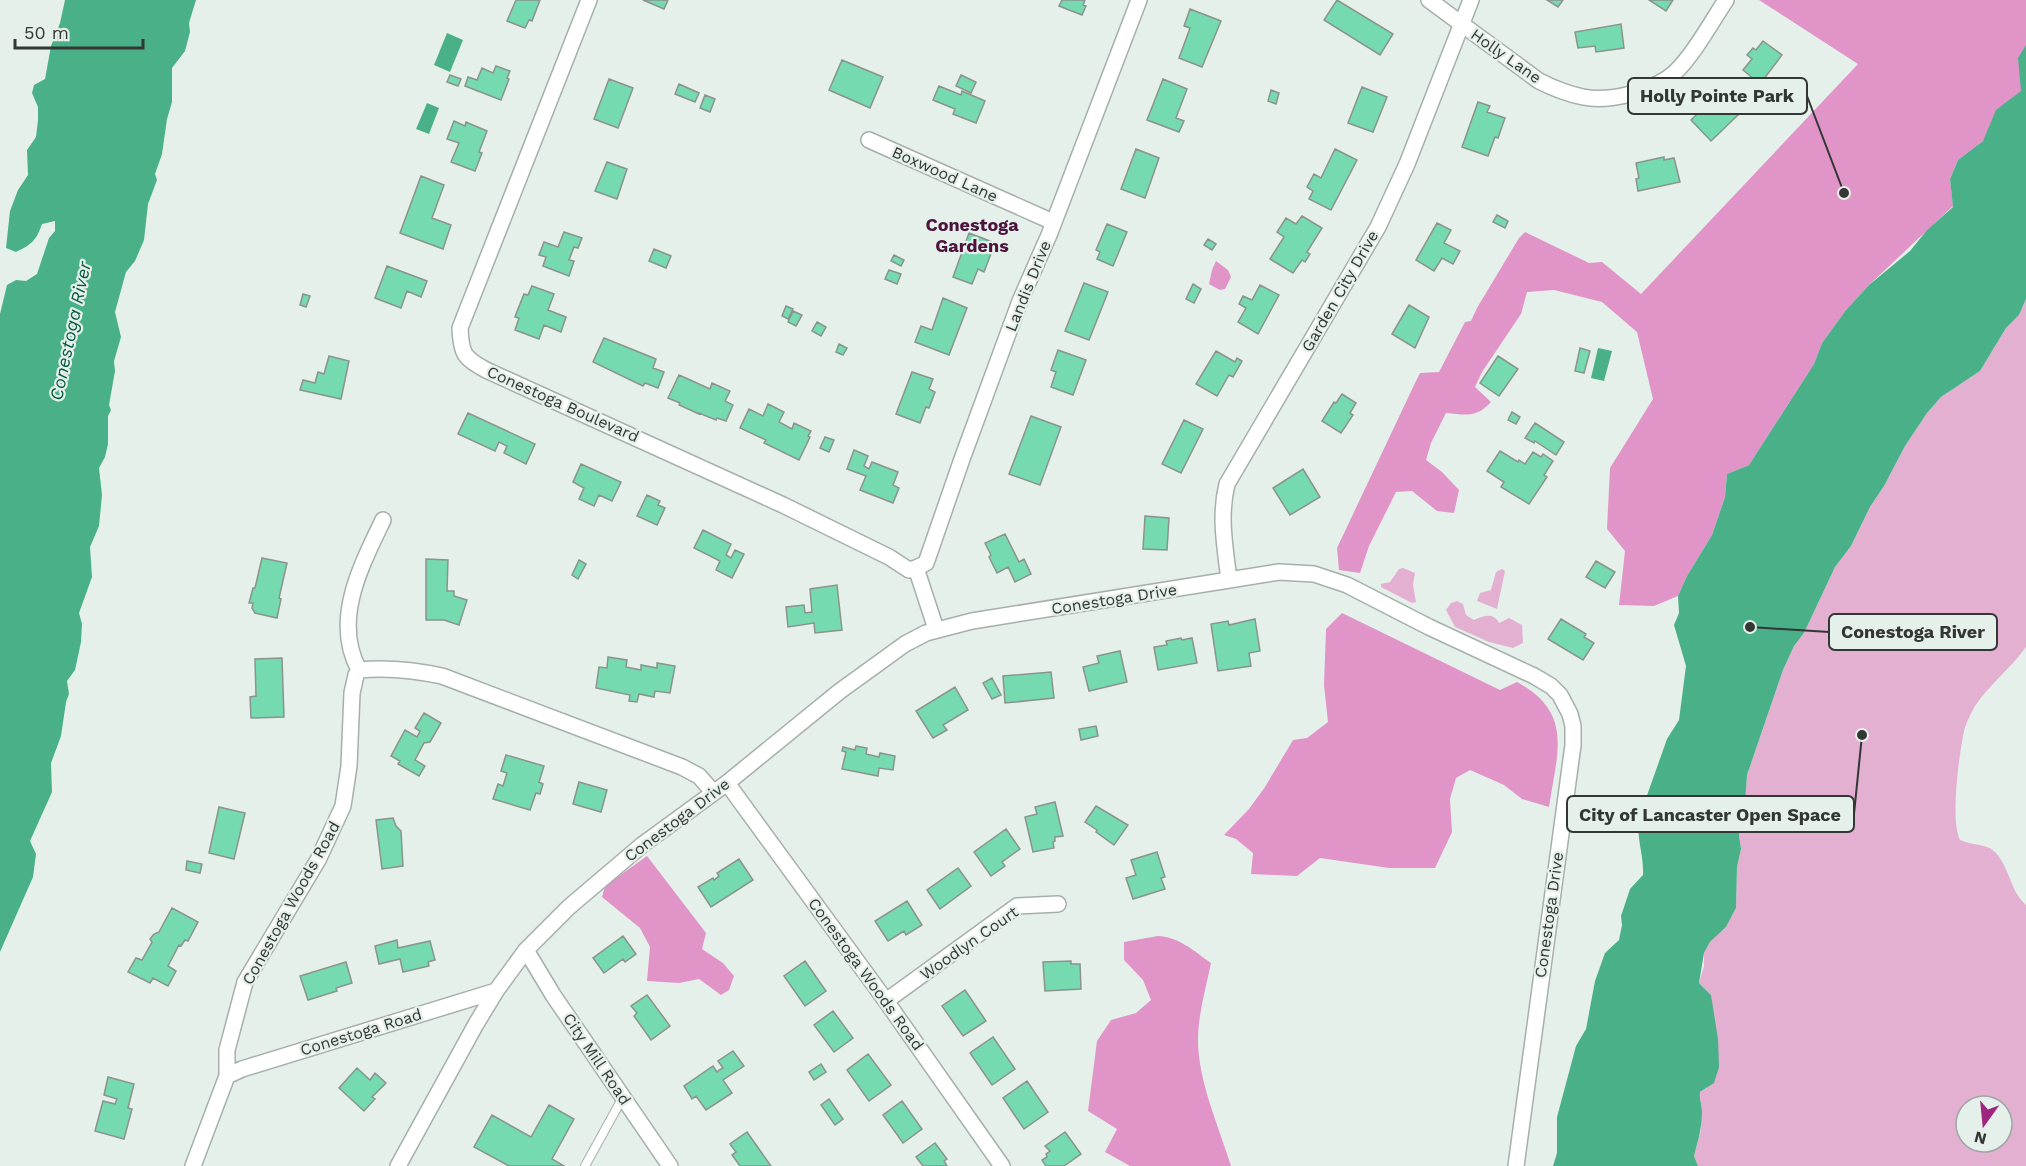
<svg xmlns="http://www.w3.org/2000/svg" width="2026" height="1166" viewBox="0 0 2026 1166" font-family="'Work Sans',sans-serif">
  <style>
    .green { fill: #e3b0d1; fill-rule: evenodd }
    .forest { fill: #e194c7 }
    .water { fill: #49b088 }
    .building { fill: #75dab0; stroke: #8a938e; stroke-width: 1.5 }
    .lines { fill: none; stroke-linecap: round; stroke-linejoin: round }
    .service-casing { stroke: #a6afab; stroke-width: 10 }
    .minor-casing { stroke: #a6afab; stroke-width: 18 }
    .service { stroke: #fff; stroke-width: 8 }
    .minor { stroke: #fff; stroke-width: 15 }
    .labels { text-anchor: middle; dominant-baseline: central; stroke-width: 4.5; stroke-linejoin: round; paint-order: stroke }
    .street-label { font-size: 16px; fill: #323634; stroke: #e6f0eb }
    .neighbourhood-label { font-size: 18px; font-weight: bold; fill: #4c133c; stroke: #e6f0eb }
    .water-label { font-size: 18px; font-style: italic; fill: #055b40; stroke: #e6f0eb }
    .leader { fill: none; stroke: #323634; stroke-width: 2 }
    .callout-dot { fill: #323634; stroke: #e6f0eb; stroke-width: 2 }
    .callout { fill: #e6f0eb; stroke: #323634; stroke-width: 2 }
    .callout-label { font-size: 18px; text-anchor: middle; font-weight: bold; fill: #323634 }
  </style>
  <rect width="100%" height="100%" fill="#e6f0eb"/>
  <path class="green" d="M2026,299V647C2010,669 1990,684 1975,706C1971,713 1966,723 1964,731C1959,756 1950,819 1960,840C1969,844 1978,844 1987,847C2004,853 2009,881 2017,894C2019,898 2023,902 2026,905V1166H1698L1694,1156L1701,1130L1702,1107L1699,1098L1700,1092L1707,1088L1713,1016L1711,995L1699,983L1704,966V953L1710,942L1726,927L1736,908L1737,867L1741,849L1739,835L1745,805L1747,775L1783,670L1794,646L1804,633L1835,567L1851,546L1870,507L1884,486L1905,446L1927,413L1941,397L1980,371L2006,328L2019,315ZM1966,1106H2002V1142H1966Z
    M1403,568L1415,573L1413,585L1416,602L1412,603L1381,587V584L1390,582L1399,569Z
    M1502,569L1505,571L1497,609L1477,601L1480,593L1491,590L1496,572Z
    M1457,601L1463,604L1466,615L1474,620C1484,616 1493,612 1499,623L1509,618L1522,625L1523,643L1513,648L1489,642L1455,627L1446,610L1451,603Z"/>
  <path class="forest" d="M1759,0H2026V77L2021,91L1983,141L1958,160L1950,179L1953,206L1869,285L1846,310L1822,343L1814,364L1749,465L1727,474L1725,497L1712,535L1687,576L1678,596L1654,606L1619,605L1625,551L1607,529L1610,468L1653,399L1637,332L1602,302L1554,290L1527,292L1521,314L1482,372L1475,387L1491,402C1476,418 1467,415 1446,413L1431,443L1426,460L1442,472L1459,490L1454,513L1437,511L1412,491L1396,492L1369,546L1360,573L1339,570L1337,548L1415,383L1420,373L1439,372L1465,322L1471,321L1477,308L1519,238L1525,232L1589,263L1602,262L1641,294L1858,64Z
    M1216,261L1228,270L1231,277L1225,289L1220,290L1209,284L1212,270Z
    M1342,613L1500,690L1517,682C1574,713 1557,753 1549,807L1522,799L1504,785L1470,770L1456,778L1450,799L1452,832L1435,868H1389L1320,858L1297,876L1251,874L1253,853L1236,839L1224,835L1249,809L1265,787L1293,740L1307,738L1328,722L1324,685L1326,629Z
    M647,856L706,933L702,949L723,963L734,976L729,990L721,995L699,979L679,983L647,981L650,947L640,928L602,897L605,886Z
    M1158,936C1179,937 1194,951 1211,963C1206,988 1198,1014 1198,1040C1198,1081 1219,1127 1231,1166H1130L1105,1152L1117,1129L1088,1111L1097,1041L1111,1020L1136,1013L1151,1000L1143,980L1124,960V942Z"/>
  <path class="water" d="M65,0H196L189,23L190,32L185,51L172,68V102L167,119L162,154L155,174L157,180L148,204L144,240L135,261L126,272L115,312L121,337L114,361L115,371L109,405L111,410L108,416V444L105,457L99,468L102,495L99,526L90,547L92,577L79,613L82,624L81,642L75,670L67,681L69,694L66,702L61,736L51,763L52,792L30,841L36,854L33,877L0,952V314L7,285L16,280L26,281L37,274L49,238L55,231V221L42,224C36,241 32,244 16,252L6,248L10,211L18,190L28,175L27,150L36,137L38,120V107L32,93L34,85L45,79L51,46L60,23Z
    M447,33L463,40L450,72L434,65Z
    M2026,45V299L2019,315L2006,328L1980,371L1941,397L1927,413L1905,446L1884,486L1870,507L1851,546L1835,567L1804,633L1794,646L1783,670L1747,775L1745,805L1739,835L1741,849L1737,867L1736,908L1726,927L1710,942L1704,953L1699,983L1711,995L1718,1039L1719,1067L1714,1083L1700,1092C1699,1100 1702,1104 1702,1112C1702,1128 1698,1141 1694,1156L1698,1166H1553L1557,1153V1117L1576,1046L1586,1029L1595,981L1605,953L1619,940L1622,925L1621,916L1630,889L1643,875C1644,855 1636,838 1639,818L1667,739L1679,720L1686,666L1674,625L1679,613L1678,596L1687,576L1712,535L1725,497L1727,474L1749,465L1814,364L1822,343L1846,310L1869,285L1910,251L1927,230L1953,207L1950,179L1958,160L1983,141L1996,110L2021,91L2018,58Z
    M427,103L439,108L429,134L416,129Z
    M1598,348L1612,351L1604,381L1591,378Z"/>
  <path class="building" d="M516,0H540L532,21L529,20L525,28L507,21Z
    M643,0H668L664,9Z
    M1062,0H1085L1083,5L1086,6L1082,15L1059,6Z
    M1337,0L1393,34L1380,55L1324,20Z
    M1547,0H1563L1558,7Z
    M1649,0H1673L1666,11Z
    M1190,9L1221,21L1202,67L1179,58L1190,28L1184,26Z
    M1621,24L1624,48L1596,52L1595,46L1578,48L1575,32Z
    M1763,41L1782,55L1760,84L1743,70L1752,59L1747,55L1753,48L1756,50Z
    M842,60L883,77L870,108L829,90Z
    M496,66L510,71L507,78L509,79L501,100L465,86L468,77L477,80L482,68L493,73Z
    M450,75L461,79L458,86L447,82Z
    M961,75L976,82L971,93L956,86Z
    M609,79L633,88L618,128L594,119Z
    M1163,79L1187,89L1176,118L1184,121L1179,132L1147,120Z
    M679,84L699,93L695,102L675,94Z
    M939,86L961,95L962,91L985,101L976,123L953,114L955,109L933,100Z
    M1362,87L1387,97L1373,132L1348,123Z
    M1271,90L1279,93L1276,104L1268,101Z
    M1719,93L1739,114L1711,141L1691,120Z
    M705,95L715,99L710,112L700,108Z
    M1478,102L1490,106L1487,112L1505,118L1498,138L1495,137L1488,156L1462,147Z
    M454,121L465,126L466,122L487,131L479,152L482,153L475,171L451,162L459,143L447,139Z
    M1136,149L1159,158L1145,198L1121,189Z
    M1335,149L1357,160L1331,210L1309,199L1313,191L1307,187L1314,174L1321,178Z
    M1664,157V160L1674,158L1680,182L1638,191L1636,179L1639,178L1636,163Z
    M607,162L627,169L617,199L595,191Z
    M421,176L444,185L432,218L451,225L443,249L400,233Z
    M1497,215L1508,221L1505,228L1493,222Z
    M1302,216L1322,228L1307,252L1310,254L1305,262L1302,260L1293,273L1270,259L1284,237L1277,232L1286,218L1296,224Z
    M1437,223L1451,230L1444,243L1460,251L1453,264L1442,258L1434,271L1416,260Z
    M1107,224L1127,232L1113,266L1097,259L1100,252L1096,250Z
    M564,232L582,238L578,248L574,247L569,260L574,261L569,276L543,266L546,257L539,255L544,242L558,247Z
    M969,233L995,243L984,272L978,269L972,284L953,277Z
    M1208,239L1216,244L1212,250L1204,245Z
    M654,249L671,256L666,268L649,261Z
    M894,255L904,260L901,266L891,261Z
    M387,266L427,281L421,297L407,291L401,308L375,298Z
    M889,270L901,274L897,284L885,279Z
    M1084,283L1108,292L1089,340L1065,331Z
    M1193,284L1201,289L1194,303L1186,299Z
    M1260,285L1279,295L1258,334L1238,322L1246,308L1239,304L1243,296L1252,300Z
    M532,286L554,294L548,310L566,317L561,332L544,325L539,339L515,330L519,318L515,317L516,314L524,294L528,295Z
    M303,294L310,296L306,307L300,305Z
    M943,298L967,308L949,355L915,342L921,326L932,330Z
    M1409,305L1429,317L1415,348L1392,334Z
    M786,306L793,309L788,319L782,316Z
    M793,311L802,315L796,326L788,322Z
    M817,322L826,327L821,336L812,331Z
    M604,338L656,359L653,368L664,372L658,388L645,383L643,386L593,362Z
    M839,344L847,348L843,355L836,352Z
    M1580,348L1590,351L1584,373L1575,371Z
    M1058,350L1086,360L1073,395L1051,387L1056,372L1051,370Z
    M1216,351L1235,362L1237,358L1242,361L1233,377L1229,375L1217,396L1196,384Z
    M329,356L349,361L341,399L300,390L303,380L315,383L318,372L324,374Z
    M1498,356L1518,369L1499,396L1480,383Z
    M912,372L933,379L929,389L935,392L929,408L926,407L920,423L896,414Z
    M679,375L710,389L712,383L730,391L725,401L733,405L726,421L717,418L716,420L699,413V414L679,405L680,403L668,398Z
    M1342,394L1356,403L1350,413L1353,415L1341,433L1322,421L1334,402L1336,403Z
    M768,404L784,412L779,422L792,429L794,423L811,431L808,436L810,437L799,460L764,443L766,440L740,428L749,409L763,416Z
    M1512,412L1520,417L1516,424L1508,420Z
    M468,413L535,444L526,464L504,453L507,446L499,442L495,451L458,434Z
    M1031,416L1061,427L1040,485L1009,474Z
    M1184,420L1203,429L1181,473L1162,464Z
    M1535,423L1564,442L1556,455L1535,441L1534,443L1525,438Z
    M825,437L834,440L829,452L820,448Z
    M854,450L868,456L864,466L869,469L872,462L898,472L893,485L899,488L893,503L860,490L866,476L847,469Z
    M1500,451L1518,462L1519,460L1525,464L1533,452L1541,457L1543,454L1553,461L1544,475L1547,477L1529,504L1501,487L1504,482L1487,471Z
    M581,464L621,482L612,501L599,495L594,506L579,499L584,488L573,482Z
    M1303,469L1320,497L1290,515L1273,488Z
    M647,495L660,501L658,505L665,508L657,525L637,516Z
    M1145,516L1169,518L1167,550L1143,549Z
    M703,530L731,544L726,555L731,558L735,550L744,554L732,578L716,570L720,561L694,548Z
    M1005,534L1019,562L1024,559L1031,574L1015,582L1008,567L997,573L989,557L991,555L985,543Z
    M262,558L287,563L279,598L281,599L277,618L255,613L252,608L253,603H249L253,588H255Z
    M426,559L448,560L447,591H454V596L467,600L459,625L444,620H426Z
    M579,560L586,564L578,579L572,575Z
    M1596,561L1615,572L1605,588L1586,577Z
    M837,585L842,630L815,633L814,623L788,627L786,607L804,605L805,613L812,612L810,589Z
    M1255,619L1260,651L1249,653L1251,666L1218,671L1211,624L1228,621L1229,625Z
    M1561,619L1586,634L1584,637L1594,643L1583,660L1548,639Z
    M1181,638L1182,640L1192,638L1197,663L1158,670L1154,647L1167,645L1166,641Z
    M1120,651L1127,682L1089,691L1083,667L1099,663L1097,656Z
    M608,657L627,660L626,667L641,670V665L657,668V663L675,666L670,693L655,691L654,697L639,694L637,702L629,701L630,695L596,688L599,667L607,668Z
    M282,658L284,717L251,718L250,697L256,696L255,659Z
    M1051,672L1054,698L1005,703L1003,676Z
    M992,678L1001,695L992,699L983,683Z
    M955,687L968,710L943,725L947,730L933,738L916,711Z
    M424,713L441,723L430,742L424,743L415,760L425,766L419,776L398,764L400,761L391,756L405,730L417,737L420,731L415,728Z
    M1096,726L1098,736L1081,740L1079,729Z
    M856,746L867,748L866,754L879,757L880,753L895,756L893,770L879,768L878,776L842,769L846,752L842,751L843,747L855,750Z
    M506,755L544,766L539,782L543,784L540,794L536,793L530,810L493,799L498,784L503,786L507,773L501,771Z
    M579,782L607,790L601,812L573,804Z
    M1055,802L1063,836L1055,837V841L1053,842L1054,848L1033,852L1025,817L1037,814L1035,807Z
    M1096,806L1128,825L1114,845L1096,832L1097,830L1085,822Z
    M219,807L245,813L234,859L209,853Z
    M393,818L396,826L401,831L403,866L382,869L376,820Z
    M1006,829L1020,849L1002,862L1005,866L991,876L974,852Z
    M1157,852L1165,877L1161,878L1165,889L1133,899L1126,878L1136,875L1131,860Z
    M739,859L753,880L711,907L698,887L713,878L714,880L719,876L717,873Z
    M187,861L202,864L200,873L186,870Z
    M958,868L971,886L940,909L927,890Z
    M907,901L922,925L906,935L904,931L888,941L875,921Z
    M172,908L198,922L188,941L185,940L181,946L179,945L168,966L176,971L168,986L153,978L150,983L128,972L136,958L142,960L152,942L150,939L154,934L159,932Z
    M623,936L636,954L625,962L623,959L604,973L593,958Z
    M397,940L398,948L430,941L435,960L428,962L429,966L403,972L400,959L379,964L375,946Z
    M805,961L826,991L805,1006L784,976Z
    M1071,961V964H1080L1081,989L1045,991L1043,962Z
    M346,962L352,983L336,988L337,991L308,1000L300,976Z
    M965,990L986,1021L963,1036L942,1006Z
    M647,995L670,1026L651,1040L634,1016L637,1013L631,1006Z
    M833,1011L853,1038L834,1052L814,1025Z
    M993,1037L1015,1069L992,1085L970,1053Z
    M733,1051L744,1066L723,1080L732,1093L706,1110L696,1096L692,1099L684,1086L713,1066L717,1072L719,1070L723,1068L718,1061Z
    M868,1054L891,1085L869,1101L847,1070Z
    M821,1064L826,1072L814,1080L809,1072Z
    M357,1068L370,1080L375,1073L386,1083L372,1097L375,1099L364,1111L339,1088Z
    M108,1077L134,1084L128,1108L132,1109L124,1139L95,1131L103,1101L115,1104L117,1099L104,1095Z
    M1027,1081L1048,1112L1024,1129L1003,1098Z
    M829,1099L843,1119L835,1125L821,1105Z
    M902,1101L922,1129L903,1143L883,1115Z
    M549,1105L574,1119L552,1159L564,1166H509L474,1147L492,1115L531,1137Z
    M747,1132L771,1166H740L732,1155L736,1152L730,1144Z
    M1065,1132L1081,1154L1064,1166H1046L1042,1160L1047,1157L1046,1154L1050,1151L1045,1146Z
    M935,1143L947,1159L944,1161L947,1166H923L916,1157Z"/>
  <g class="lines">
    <defs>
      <path id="service" d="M585,1166L623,1097"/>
      <path id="minor" d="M589,0L460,328C461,354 464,358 486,370L783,505L889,557L909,570L916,568L926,563L962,459L1020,301L1049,235L1139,0
        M1429,0L1539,81C1553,88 1568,94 1583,97C1608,102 1646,93 1668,78C1688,65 1712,21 1726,0
        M869,140L1053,222
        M916,568L936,629
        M1229,580C1225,547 1219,516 1227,484L1378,227L1407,164L1471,0
        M359,670C332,620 361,566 383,520
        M727,783L886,1001L1002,1166
        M526,950L553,995L670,1166
        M886,1001L1017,906L1058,904
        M227,1076L242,1069L496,991
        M193,1166L227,1076V1050L245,982L318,860L343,806L349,766L352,693L356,675L359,670C388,667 414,670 442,676L682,767L699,776L713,792
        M398,1166L476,1024L496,991L526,950L569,907L642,845L727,783L840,691L905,644L926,633L972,621L1229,580L1279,572L1314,574L1347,585L1429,627L1534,676L1551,686L1560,695L1570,714L1573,726V745L1516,1166"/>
    </defs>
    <use href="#service" class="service-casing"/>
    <use href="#minor" class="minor-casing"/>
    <use href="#service" class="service"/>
    <use href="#minor" class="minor"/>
  </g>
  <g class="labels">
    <g class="street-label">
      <text transform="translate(1506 56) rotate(35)">Holly Lane</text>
      <text transform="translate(945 174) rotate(24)">Boxwood Lane</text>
      <text transform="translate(1028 286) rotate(-68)">Landis Drive</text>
      <text transform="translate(1340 291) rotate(-60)">Garden City Drive</text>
      <text transform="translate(563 404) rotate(24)">Conestoga Boulevard</text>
      <text transform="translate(1114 599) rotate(-9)">Conestoga Drive</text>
      <text transform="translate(677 820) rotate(-37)">Conestoga Drive</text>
      <text transform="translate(291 903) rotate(-61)">Conestoga Woods Road</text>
      <text transform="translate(1549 915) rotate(-82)">Conestoga Drive</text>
      <text transform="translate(969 943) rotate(-35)">Woodlyn Court</text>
      <text transform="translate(866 974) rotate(54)">Conestoga Woods Road</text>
      <text transform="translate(361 1032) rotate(-17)">Conestoga Road</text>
      <text transform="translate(597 1059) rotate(56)">City Mill Road</text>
    </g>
    <g class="neighbourhood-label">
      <text x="972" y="224">Conestoga<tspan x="972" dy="21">Gardens</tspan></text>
    </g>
    <g class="water-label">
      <text transform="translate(70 331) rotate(-78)">Conestoga River</text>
    </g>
  </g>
  <path class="leader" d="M1844 193L1807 96M1750 627L1829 632M1862 735L1854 814"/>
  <g class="callout-dot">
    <circle cx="1844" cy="193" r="6"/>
    <circle cx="1750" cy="627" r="6"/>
    <circle cx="1862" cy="735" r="6"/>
  </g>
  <g class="callout">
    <rect x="1628" y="78" width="179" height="36" rx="6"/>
    <rect x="1829" y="614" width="168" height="36" rx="6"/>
    <rect x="1567" y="796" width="287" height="36" rx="6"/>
  </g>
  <g class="callout-label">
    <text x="1717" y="102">Holly Pointe Park</text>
    <text x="1913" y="638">Conestoga River</text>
    <text x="1710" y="821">City of Lancaster Open Space</text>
  </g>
  <g transform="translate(1984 1124) rotate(195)"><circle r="28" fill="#e6f0eb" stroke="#9ea6a2" stroke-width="1.5"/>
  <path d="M0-4.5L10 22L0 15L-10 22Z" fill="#9e267f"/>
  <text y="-9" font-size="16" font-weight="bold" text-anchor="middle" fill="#323634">N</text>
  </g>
  <path d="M15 39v9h128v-9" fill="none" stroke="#323634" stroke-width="3"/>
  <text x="24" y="39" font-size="18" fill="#323634" stroke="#e6f0eb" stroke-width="4.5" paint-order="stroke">50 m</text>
</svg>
